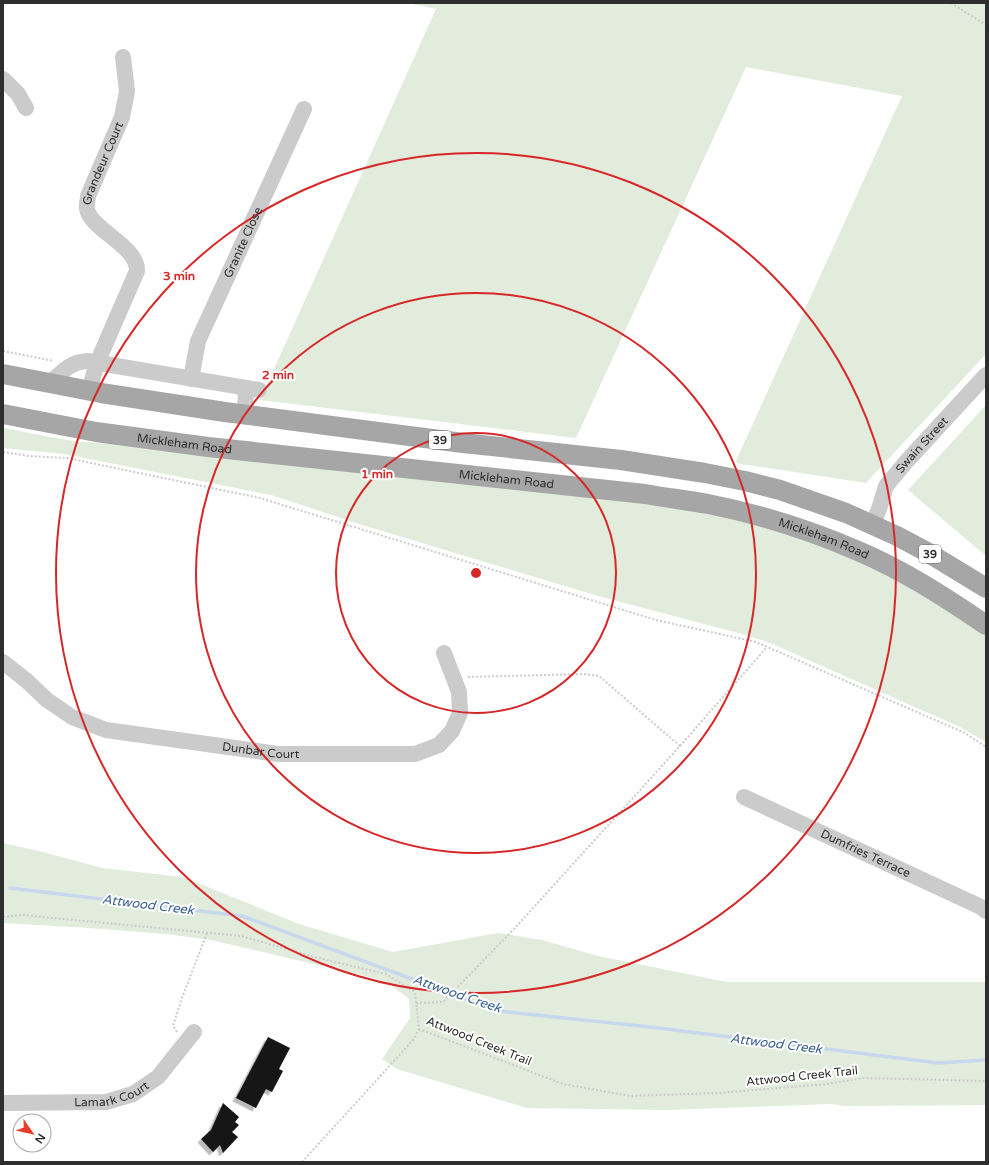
<svg xmlns="http://www.w3.org/2000/svg" width="989" height="1165" viewBox="0 0 989 1165" font-family="'Varela Round',sans-serif">
  <style>
    .green { fill: #e2ecdc }
    .lines { fill: none; stroke-linecap: round; stroke-linejoin: round }
    .stream { stroke: #c7d8ec; stroke-width: 3.5 }
    .building { fill: #151515; filter: url(#shadow) }
    .path { stroke: #cbcbcb; stroke-width: 2; stroke-dasharray: 2 2; stroke-linecap: butt }
    .minor { stroke: #cbcbcb; stroke-width: 16 }
    .major { stroke: #a6a6a6; stroke-width: 20 }
    .ring { fill: none; stroke: #d62828; stroke-width: 2 }
    .labels { text-anchor: middle; dominant-baseline: central; stroke-width: 4; stroke-linejoin: round; paint-order: stroke }
    .shield { fill: #fff; stroke: #6d6d6d; stroke-width: 1 }
    .shield-label { font-size: 11px; font-weight: bold; fill: #2e2e2e }
    .street-label { font-size: 12px; fill: #2e2e2e; stroke: #fff }
    .water-label { font-size: 13px; font-style: italic; fill: #3b6292; stroke: #fff }
    .centre { fill: #d62828; stroke: #fff; stroke-width: 2 }
    .ring-label { font-size: 12px; text-anchor: middle; font-weight: bold; fill: #d62828; stroke: #fff; stroke-width: 4; stroke-linejoin: round; paint-order: stroke }
  </style>
  <defs>
    <filter id="shadow"><feDropShadow dx="-3.5" dy="3.5" stdDeviation="0" flood-color="#0004"/></filter>
  </defs>
  <rect width="100%" height="100%" fill="#fff"/>
  <path class="green" d="M408,3H986V354L866,483L735,463L902,96L746,67L576,438L260,400L436,9Z
    M986,405V556L908,490Z
    M3,428L72,441L109,444L692,509L750,522L851,556L908,585L986,636V742L960,727L770,643L742,634L598,596L359,524L271,495L64,454L3,448Z
    M3,843L43,852L102,868L183,877L299,924L393,952L498,933L542,940L598,956L727,982H986V1105L845,1106L832,1104L668,1110L527,1108L397,1069L382,1059L410,1018L409,999L386,981L211,940L166,934L88,928L3,923Z"/>
  <g class="lines">
    <path class="stream" d="M10,888L242,916L498,1011L650,1027L938,1063L986,1060"/>
  </g>
  <path class="building" d="M268,1037L290,1048L279,1069L283,1071L272,1092L266,1089L256,1108L236,1098Z
    M223,1103L239,1117L235,1122L239,1125L232,1132L238,1137L223,1153L220,1145L213,1152L201,1139L211,1130Z"/>
  <g class="lines">
    <path class="path" d="M951,3L986,25
      M3,351L54,361
      M3,452L29,456L67,458L260,498L656,620L756,642L965,733L986,747
      M680,746L767,647
      M3,917L22,915L241,936L318,958L386,974L415,992L419,1029L563,1084L630,1096L718,1093L827,1084L863,1078L986,1081
      M416,1003L443,1002L514,929L680,746L599,676L585,674L467,677
      M177,1032L173,1026L182,998L207,933
      M302,1162L414,1039L419,1029"/>
    <g class="minor">
      <path d="M3,79L18,94L26,108"/>
      <path id="s1" d="M191,379L198,341L304,109"/>
      <path d="M50,383C62,372 70,362 87,361L259,390"/>
      <path id="s2" d="M89,391L97,363L137,271C138,246 91,230 87,209C86,205 88,200 88,196L122,117L127,91L123,57"/>
      <path d="M245,414L246,388"/>
      <path id="s3" d="M872,525L879,509L886,486L906,462L986,375"/>
      <path id="s4" d="M3,662L27,681L47,700L72,717L106,730L278,754H415L439,745L452,731L460,713L459,692L444,653"/>
      <path id="s5" d="M744,797L981,907L986,911"/>
      <path id="s6" d="M3,1103L106,1102L133,1094L158,1077L194,1032"/>
    </g>
    <g class="major">
      <path d="M3,374L101,393L225,412L463,443L621,460L705,473L745,481L780,490L846,513L897,536L927,552L986,588"/>
      <path id="s7" d="M3,414L96,432L208,447L645,494C666,498 687,500 708,504C759,514 810,530 858,551C903,570 945,597 986,625"/>
    </g>
  </g>
  <g class="ring">
    <circle cx="476" cy="573" r="140"/>
    <circle cx="476" cy="573" r="280"/>
    <circle cx="476" cy="573" r="420"/>
  </g>
  <g class="labels">
    <g class="shield">
      <rect x="429" y="431" width="22" height="18" rx="3"/>
      <rect x="919" y="545" width="22" height="18" rx="3"/>
    </g>
    <g class="shield-label">
      <text x="440" y="440">39</text>
      <text x="930" y="554">39</text>
    </g>
    <g class="street-label">
      <text stroke="none"><textPath href="#s2" startOffset="260">Grandeur Court</textPath></text>
      <text stroke="none"><textPath href="#s1" startOffset="147">Granite Close</textPath></text>
      <text stroke="none"><textPath href="#s7" startOffset="184">Mickleham Road</textPath></text>
      <text stroke="none"><textPath href="#s3" startOffset="96">Swain Street</textPath></text>
      <text stroke="none"><textPath href="#s7" startOffset="508">Mickleham Road</textPath></text>
      <text stroke="none"><textPath href="#s7" startOffset="832">Mickleham Road</textPath></text>
      <text stroke="none"><textPath href="#s4" startOffset="281">Dunbar Court</textPath></text>
      <text stroke="none"><textPath href="#s5" startOffset="134">Dumfries Terrace</textPath></text>
      <text transform="translate(479 1041) rotate(22)">Attwood Creek Trail</text>
      <text transform="translate(802 1076) rotate(-6)">Attwood Creek Trail</text>
      <text stroke="none"><textPath href="#s6" startOffset="110">Lamark Court</textPath></text>
    </g>
    <g class="water-label">
      <text transform="translate(148 905) rotate(7)">Attwood Creek</text>
      <text transform="translate(457 994) rotate(19)">Attwood Creek</text>
      <text transform="translate(776 1044) rotate(7)">Attwood Creek</text>
    </g>
  </g>
  <circle cx="476" cy="573" r="6" class="centre"/>
  <g class="ring-label">
    <text x="179" y="280">3 min</text>
    <text x="278" y="379">2 min</text>
    <text x="377" y="478">1 min</text>
  </g>
  <rect width="989" height="1165" fill="none" stroke="#2e2e2e" stroke-width="8"/>
  <g transform="translate(32 1133) rotate(124)"><circle r="19" fill="#ffffff" stroke="#ababab"/>
  <path d="M0-3L7 15L0 10L-7 15Z" fill="#e83d2d"/>
  <text y="-6" font-size="11" font-weight="bold" text-anchor="middle" fill="#2e2e2e">N</text>
  </g>
</svg>
